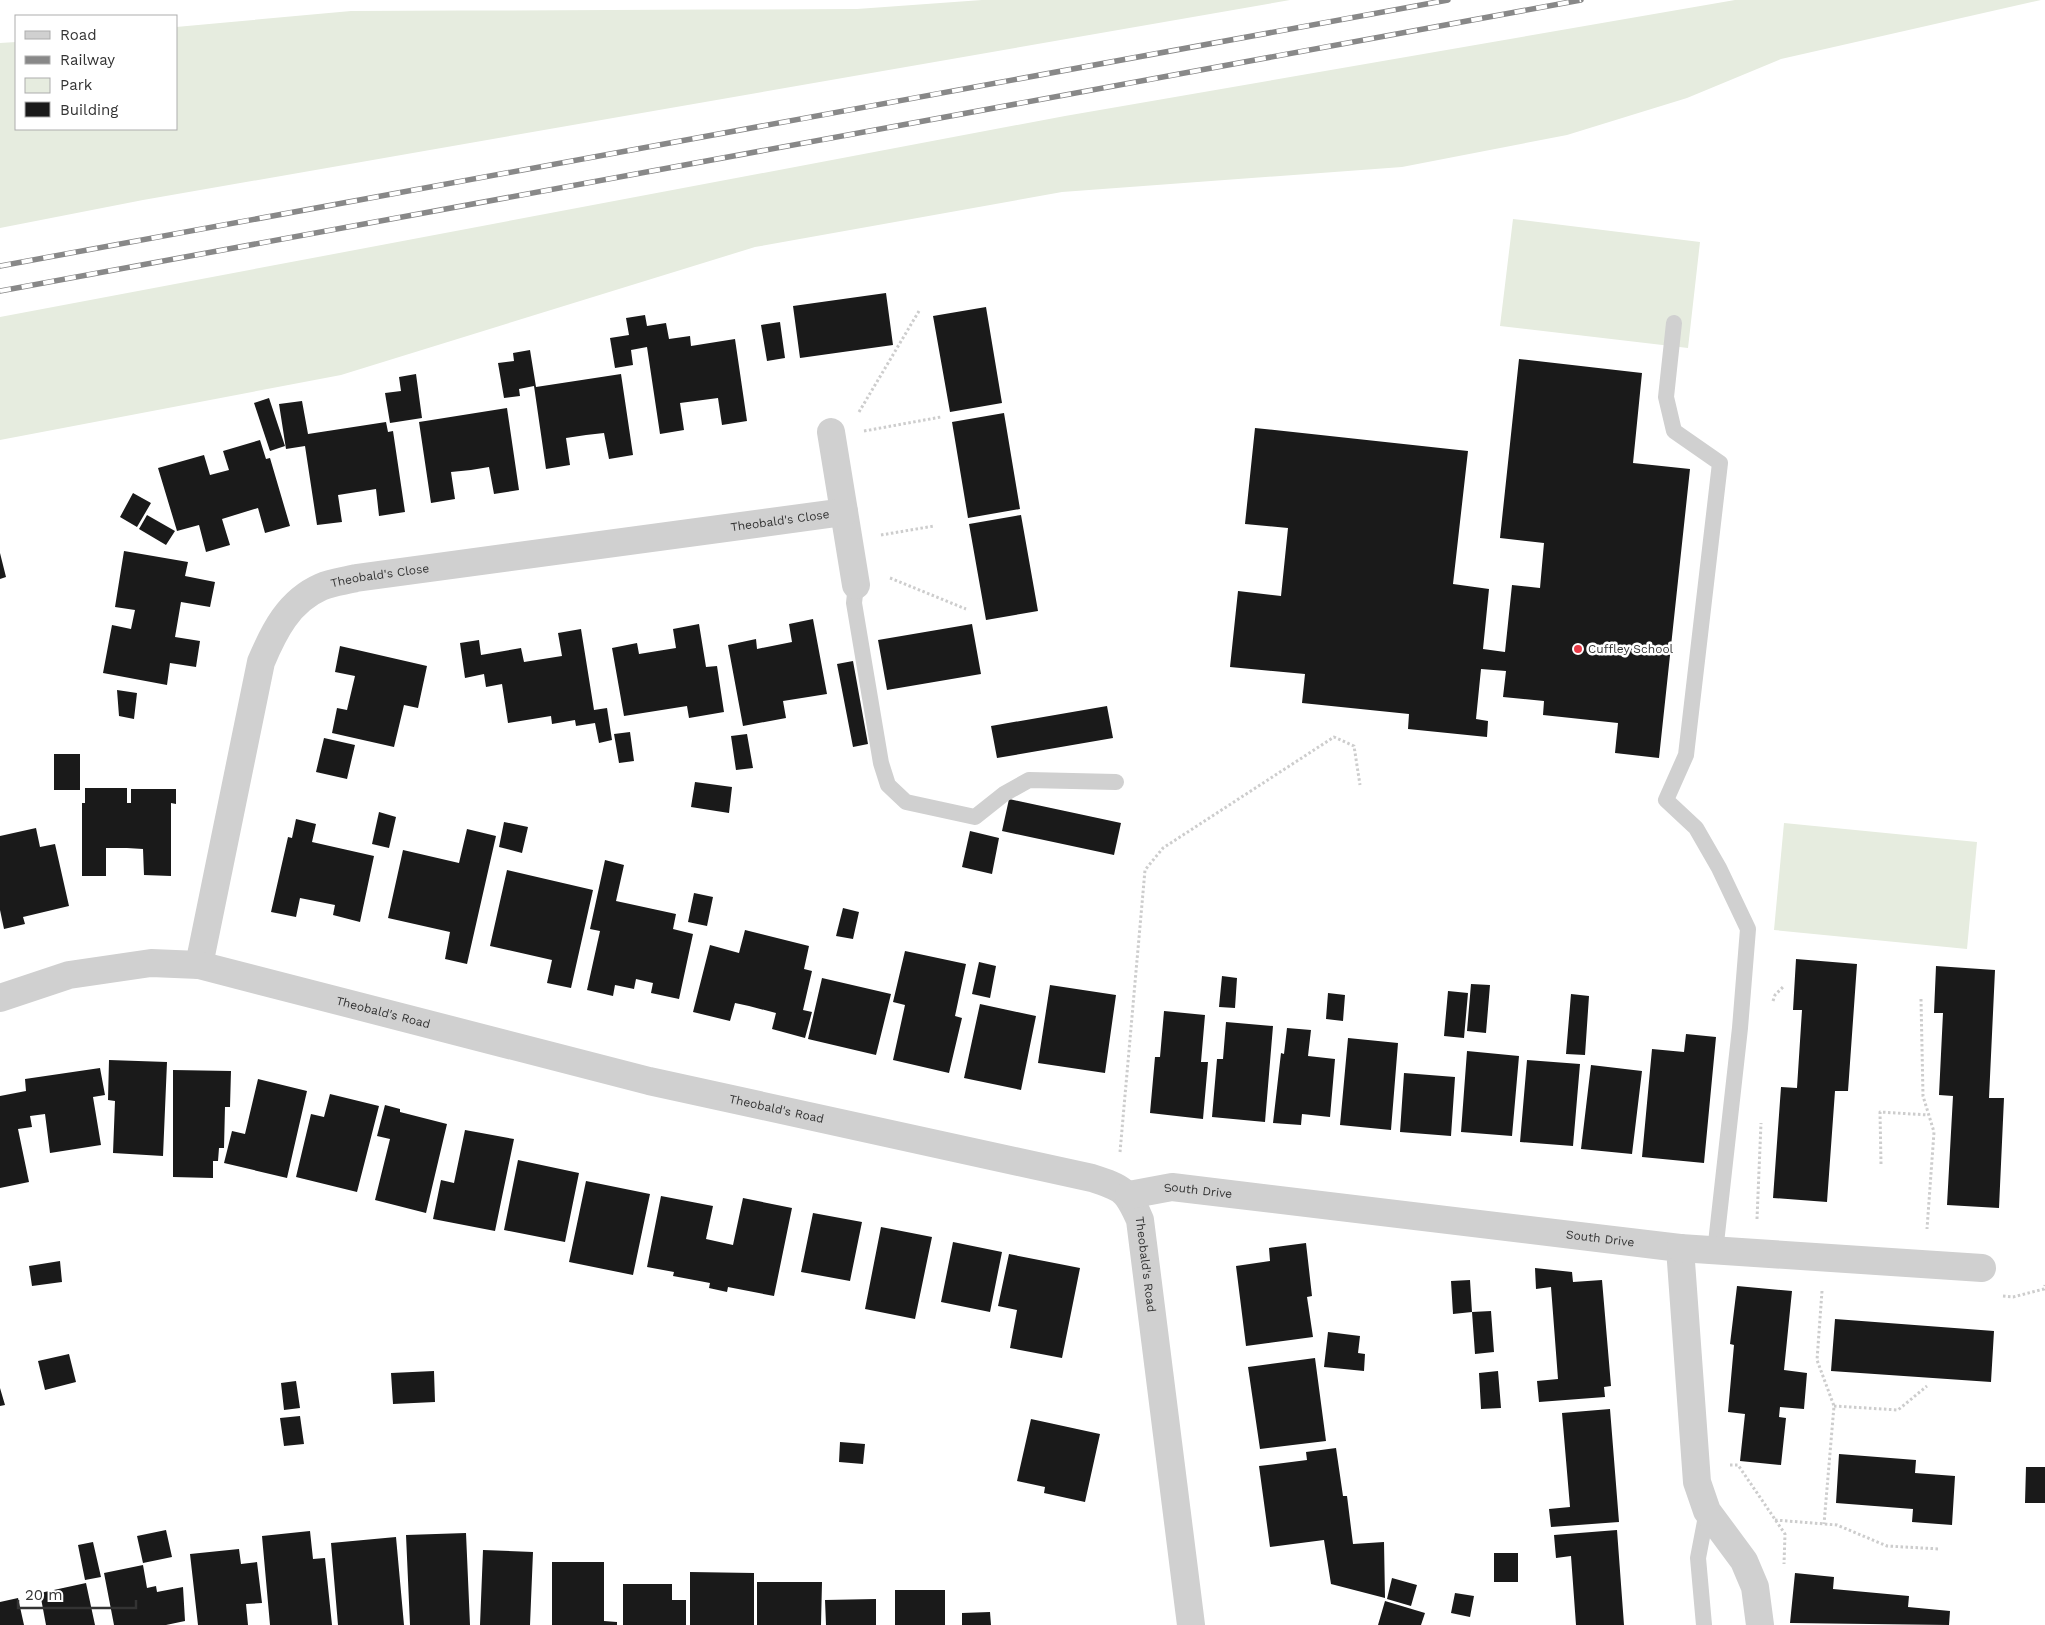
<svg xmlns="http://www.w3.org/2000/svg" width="2045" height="1625" viewBox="0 0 2045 1625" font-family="'Work Sans',sans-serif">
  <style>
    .green { fill: #e6ecdf }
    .building { fill: #1a1a1a }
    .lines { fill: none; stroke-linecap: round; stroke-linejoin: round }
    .path { stroke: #cdcdcd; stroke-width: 3; stroke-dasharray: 2.5 2.5; stroke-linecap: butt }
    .lane { stroke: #d0d0d0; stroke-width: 16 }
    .street { stroke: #d0d0d0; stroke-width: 28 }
    .rail-casing { stroke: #888; stroke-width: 5.5 }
    .rail { stroke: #fff; stroke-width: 4; stroke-dasharray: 11; stroke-linecap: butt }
    .poi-dot { fill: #e63946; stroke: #fff; stroke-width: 2 }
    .labels { text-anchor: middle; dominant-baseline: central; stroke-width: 5; stroke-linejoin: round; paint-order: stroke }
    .street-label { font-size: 12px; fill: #333; stroke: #fff }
    .poi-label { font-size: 12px; fill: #333; stroke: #fff; text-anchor: start }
  </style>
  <rect width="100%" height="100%" fill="#fff"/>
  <path class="green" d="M982,0H1290L143,200L0,228V43L16,42V129H176V27L351,11L857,9Z
    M1735,0H2041L1781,59L1687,98L1567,135L1402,167L1062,192L755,247L341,375L0,440V317L1065,116Z
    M1513,219L1700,242L1688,348L1500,326Z
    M1784,823L1977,842L1967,949L1774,930Z"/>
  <path class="building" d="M886,293L893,345L800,358L793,306Z
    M986,307L1002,403L950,412L933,316Z
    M645,315L647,326L666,323L669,339L690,336L691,346L735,339L747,421L722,425L718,398L680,403L684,430L660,434L647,347L631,350L633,365L615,368L610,338L629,335L626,318Z
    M780,322L785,358L767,361L761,325Z
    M530,350L536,387L621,374L633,455L609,459L604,433L586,435L566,438L570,465L546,469L534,386L519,389L520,396L504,398L498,363L514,361L513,353Z
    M1519,359L1642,373L1633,463L1690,469L1659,758L1615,753L1618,723L1543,715L1544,701L1503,697L1506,671L1481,669L1476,719L1488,721L1487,737L1408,729L1409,714L1302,703L1305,674L1230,667L1238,591L1281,596L1288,528L1245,524L1255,428L1468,451L1453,584L1489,589L1483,649L1505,652L1512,585L1540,588L1544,543L1500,538Z
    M416,374L422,418L390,423L385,393L401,391L399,377Z
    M269,398L285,446L270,451L254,403Z
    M302,401L308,434L386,422L388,432L393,431L405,512L379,516L376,489L338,495L342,522L317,525L305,446L286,449L279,404Z
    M507,408L519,490L494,494L489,467L471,470L451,472L455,499L431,503L419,422Z
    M1004,413L1020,509L968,518L952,422Z
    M260,440L266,459L270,458L290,526L265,533L258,508L222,519L230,545L206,552L199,525L177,531L158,468L204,455L210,475L229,470L223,451Z
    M133,493L151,503L137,527L120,517Z
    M147,515L175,531L166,545L139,529Z
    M1021,515L1038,611L986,620L969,524Z
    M124,551L188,562L185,576L215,582L210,607L181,602L175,637L200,641L196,667L170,663L167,685L103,673L112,625L131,629L135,610L115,607Z
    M0,553L6,577L0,579Z
    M813,619L827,694L783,701L786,718L743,726L728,645L756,639L757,649L792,642L789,624Z
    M699,624L706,667L717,666L724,712L689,718L687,706L624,716L612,648L637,643L639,654L676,648L673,629Z
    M972,624L981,674L887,690L878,640Z
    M581,629L594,710L607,708L612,740L599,743L595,723L576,726L575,720L552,724L551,716L508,723L502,684L486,687L484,674L465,678L460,643L479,640L481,655L521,648L524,662L562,656L558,633Z
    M340,646L427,666L418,708L404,705L394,747L332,733L337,708L347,710L355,676L335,672Z
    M853,661L868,744L853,747L837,664Z
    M117,690L137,693L134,719L119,716Z
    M1107,706L1113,738L997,758L991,726Z
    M630,732L634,761L619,763L614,734Z
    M747,734L753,768L736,770L731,736Z
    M324,738L355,745L347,779L316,772Z
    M54,754H80V790H54Z
    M695,782L732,787L729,813L691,807Z
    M85,788H127V803H131V789H176V804L171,803V876L144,875L143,849L127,848H106V876H82V803H85Z
    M1009,799L1121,823L1114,855L1002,831Z
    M379,812L396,817L389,848L372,844Z
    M296,819L316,824L312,842L374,856L360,922L333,915L335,905L300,898L296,917L271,912L288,837L292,838Z
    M504,822L528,827L522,853L499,847Z
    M36,828L40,847L55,844L69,906L23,917L25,924L4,929L0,910V836Z
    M467,829L496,836L467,964L445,959L450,932L388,918L403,850L459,863Z
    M970,831L999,838L992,874L962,867Z
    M605,860L624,865L616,901L676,914L673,929L693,934L679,999L651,993L653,983L636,979L634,989L615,985L613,996L587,990L600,931L590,929Z
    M507,870L593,890L571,988L547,983L552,960L490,946Z
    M694,893L713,897L707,926L688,922Z
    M843,908L859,912L853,939L836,936Z
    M745,930L809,946L804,969L812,971L803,1010L812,1012L805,1038L772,1029L776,1013L749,1006L735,1003L730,1021L693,1012L710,945L739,953Z
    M905,951L966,964L955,1016L962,1018L949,1073L893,1060L905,1005L893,1002Z
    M1796,959L1857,964L1848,1091H1835L1827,1202L1773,1198L1781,1087L1797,1088L1802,1010H1793Z
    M979,962L996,966L990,998L972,994Z
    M1936,966L1995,970L1989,1098H2004L1999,1208L1947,1205L1953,1096L1939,1095L1943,1013H1934Z
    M1222,976L1237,978L1235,1008L1219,1007Z
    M822,978L891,994L876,1055L808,1039Z
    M1471,984L1490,985L1486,1033L1467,1031Z
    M1050,985L1116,995L1105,1073L1038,1063Z
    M1448,991L1468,993L1464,1038L1444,1036Z
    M1328,993L1345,995L1343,1021L1326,1019Z
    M1571,994L1589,996L1585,1055L1566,1054Z
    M980,1004L1036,1016L1021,1090L964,1078Z
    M1164,1011L1205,1015L1201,1062H1208L1203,1119L1150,1113L1155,1057H1160Z
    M1226,1022L1273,1026L1265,1122L1212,1117L1217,1059H1223Z
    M1287,1028L1311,1030L1308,1056L1335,1059L1330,1117L1302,1114L1301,1125L1273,1123L1281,1053L1284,1054Z
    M1686,1034L1716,1037L1704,1163L1642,1157L1652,1049L1684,1052Z
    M1348,1038L1398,1043L1391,1130L1340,1125Z
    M1467,1051L1519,1056L1512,1136L1461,1132Z
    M109,1060L167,1062L163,1156L113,1153L115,1101L108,1100Z
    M1527,1060L1580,1064L1573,1146L1520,1142Z
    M1591,1065L1642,1071L1632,1154L1581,1149Z
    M100,1068L105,1095L93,1097L101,1145L50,1153L45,1114L30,1116L32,1127L18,1129L29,1182L0,1188V1096L26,1091L25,1079Z
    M173,1070L231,1071L230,1107H225L224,1148H219L218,1161H213V1178L173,1177Z
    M1404,1073L1455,1077L1451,1136L1400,1132Z
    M258,1079L307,1091L287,1178L224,1163L232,1131L245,1134Z
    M330,1094L379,1106L357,1192L296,1177L311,1114L324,1117Z
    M385,1105L400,1109V1112L447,1124L426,1213L375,1200L390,1139L377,1136Z
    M465,1130L514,1139L495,1231L433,1219L441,1180L454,1183Z
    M518,1160L579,1173L565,1242L504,1230Z
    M586,1181L650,1194L633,1275L569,1262Z
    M661,1196L713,1206L706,1239L733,1245L743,1198L792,1208L774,1296L728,1287L727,1292L709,1288L710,1283L673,1276L674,1272L647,1267Z
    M813,1213L862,1222L850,1281L801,1272Z
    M881,1227L932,1237L915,1319L865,1309Z
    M953,1242L1002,1252L990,1312L941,1302Z
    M1306,1243L1312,1296L1307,1297L1313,1337L1246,1346L1236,1266L1270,1261L1269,1248Z
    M1009,1254L1080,1268L1062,1358L1010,1348L1017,1310L998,1306Z
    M60,1261L62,1282L32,1286L29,1266Z
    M1535,1268L1572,1272L1573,1282L1602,1280L1611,1386L1604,1387L1605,1397L1539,1402L1537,1381L1558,1379L1551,1287L1536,1289Z
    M1470,1280L1472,1312L1491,1311L1494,1352L1475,1354L1472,1312L1453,1314L1451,1281Z
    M1737,1286L1792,1291L1784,1370L1807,1373L1804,1409L1780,1407L1779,1417L1786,1418L1781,1465L1740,1461L1745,1414L1728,1412L1734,1345L1730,1344Z
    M1835,1319L1994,1331L1991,1382L1831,1371Z
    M1328,1332L1360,1336L1358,1353L1365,1354L1364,1371L1324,1367Z
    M69,1354L76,1382L45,1390L38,1361Z
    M1315,1358L1326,1441L1260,1449L1248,1367Z
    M434,1371L435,1402L393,1404L391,1373Z
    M1498,1371L1501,1408L1481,1409L1479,1373Z
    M296,1381L300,1408L284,1410L281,1383Z
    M0,1388L5,1405L0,1406Z
    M1610,1409L1619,1522L1551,1527L1549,1509L1570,1507L1562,1413Z
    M300,1416L304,1444L284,1446L280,1418Z
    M1031,1419L1100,1434L1085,1502L1044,1493L1045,1487L1017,1481Z
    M840,1442L865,1444L863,1464L839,1462Z
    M1336,1448L1343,1496H1347L1353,1544L1384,1542L1385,1598L1331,1584L1324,1540L1270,1547L1259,1466L1307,1460L1306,1452Z
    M1839,1454L1916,1460L1915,1473L1955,1476L1952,1525L1912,1522L1913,1509L1836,1503Z
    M2026,1467H2045V1503H2025Z
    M166,1530L172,1557L143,1563L137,1536Z
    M1617,1530L1624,1625H1576L1571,1556L1556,1558L1554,1535Z
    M310,1531L313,1559L325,1558L332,1625H270L262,1536Z
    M466,1533L470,1625H410L406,1535Z
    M396,1537L404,1625H338L331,1543Z
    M93,1542L101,1577L85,1580L78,1545Z
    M239,1549L241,1564L257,1562L262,1603L246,1604L248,1625H198L190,1554Z
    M483,1550L533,1552L530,1625H480Z
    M1494,1553H1518V1582H1494Z
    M552,1562H604V1621L617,1622V1625H552Z
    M143,1565L147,1588L156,1586L157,1592L183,1587L185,1621L166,1625H114L104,1573Z
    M690,1572L754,1573V1625H690Z
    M1795,1573L1834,1577L1833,1589L1909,1596L1908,1607L1950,1611L1949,1625L1790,1623Z
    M1392,1578L1417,1585L1411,1606L1387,1599Z
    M757,1582H822L821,1625H757Z
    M86,1583L95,1625H46L40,1593Z
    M623,1584H672V1600H686V1625H623Z
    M895,1590H945V1625H895Z
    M1455,1593L1474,1596L1470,1617L1451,1613Z
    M18,1598L24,1625H0V1602Z
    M876,1599V1625H826L825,1600Z
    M1385,1601L1425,1613L1421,1625H1378Z
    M990,1612L991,1625H962V1613Z"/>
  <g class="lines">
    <path class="path" d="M859,412L919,311
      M864,431L941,417
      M881,535L934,526
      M890,578L966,609
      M1921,999L1923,1096L1934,1132L1927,1229
      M1773,1001L1775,995L1784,986
      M1120,1152L1145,870L1163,848L1334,737L1354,746L1360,785
      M1881,1164L1880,1112L1928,1115
      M1757,1219L1761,1123
      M1822,1291L1817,1360L1834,1406L1824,1524
      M2003,1296L2013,1297L2044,1289L2045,1285
      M1834,1406L1898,1410L1927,1386
      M1730,1465H1738L1785,1534L1784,1564
      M1775,1520L1837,1525L1887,1546L1940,1549"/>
    <path class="lane" d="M1674,323L1666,397L1674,431L1720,463L1686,755L1666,800L1696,828L1719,868L1748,929L1740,1028L1715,1252
      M856,585L854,603L881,763L888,785L906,802L975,817L1004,794L1029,780L1116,782
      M1704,1625L1698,1558L1707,1511"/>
    <g class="street">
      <path d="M831,432L856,585"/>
      <path id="s1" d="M199,965L261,662C274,631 289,601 321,587C332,582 345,581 356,578L844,512"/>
      <path id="s2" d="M0,998L69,975L151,963L199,965L649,1081L1092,1178C1123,1188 1127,1190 1140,1220L1191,1625"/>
      <path id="s3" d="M1129,1195L1172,1187L1680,1248L1697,1482L1707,1511L1744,1561L1755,1587L1760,1625"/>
      <path d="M1680,1248L1982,1268"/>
    </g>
    <defs>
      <path id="rail" d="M0,266L1448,0
        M0,291L1581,0"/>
    </defs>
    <use href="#rail" class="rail-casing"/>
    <use href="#rail" class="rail"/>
  </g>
  <circle class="poi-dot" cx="1578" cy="649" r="5"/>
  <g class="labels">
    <g class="street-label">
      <text stroke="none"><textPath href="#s1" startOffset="872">Theobald's Close</textPath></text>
      <text stroke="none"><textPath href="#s1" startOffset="468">Theobald's Close</textPath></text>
      <text stroke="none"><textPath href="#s2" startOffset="394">Theobald's Road</textPath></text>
      <text stroke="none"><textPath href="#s2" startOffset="799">Theobald's Road</textPath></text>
      <text stroke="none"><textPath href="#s3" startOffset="70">South Drive</textPath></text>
      <text stroke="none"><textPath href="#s3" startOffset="475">South Drive</textPath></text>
      <text stroke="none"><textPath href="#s2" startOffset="1234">Theobald's Road</textPath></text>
    </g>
    <g class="poi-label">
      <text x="1588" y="649">Cuffley School</text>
    </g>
  </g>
  <rect x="15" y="15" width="162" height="115" fill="#ffffff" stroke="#adadad"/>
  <rect x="25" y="31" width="25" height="8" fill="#d0d0d0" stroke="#adadad"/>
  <text x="60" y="40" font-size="15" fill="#333333">Road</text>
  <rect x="25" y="56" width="25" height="8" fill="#888888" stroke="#adadad"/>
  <text x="60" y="65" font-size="15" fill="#333333">Railway</text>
  <rect x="25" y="78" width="25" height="15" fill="#e6ecdf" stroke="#adadad"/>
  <text x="60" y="90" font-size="15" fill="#333333">Park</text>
  <rect x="25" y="102" width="25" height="15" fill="#1a1a1a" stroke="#adadad"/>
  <text x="60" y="115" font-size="15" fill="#333333">Building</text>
  <path d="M18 1600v8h118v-8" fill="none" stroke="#333333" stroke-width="2.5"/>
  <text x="25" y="1600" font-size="15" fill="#333333" stroke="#ffffff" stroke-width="4" paint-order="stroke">20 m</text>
</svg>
